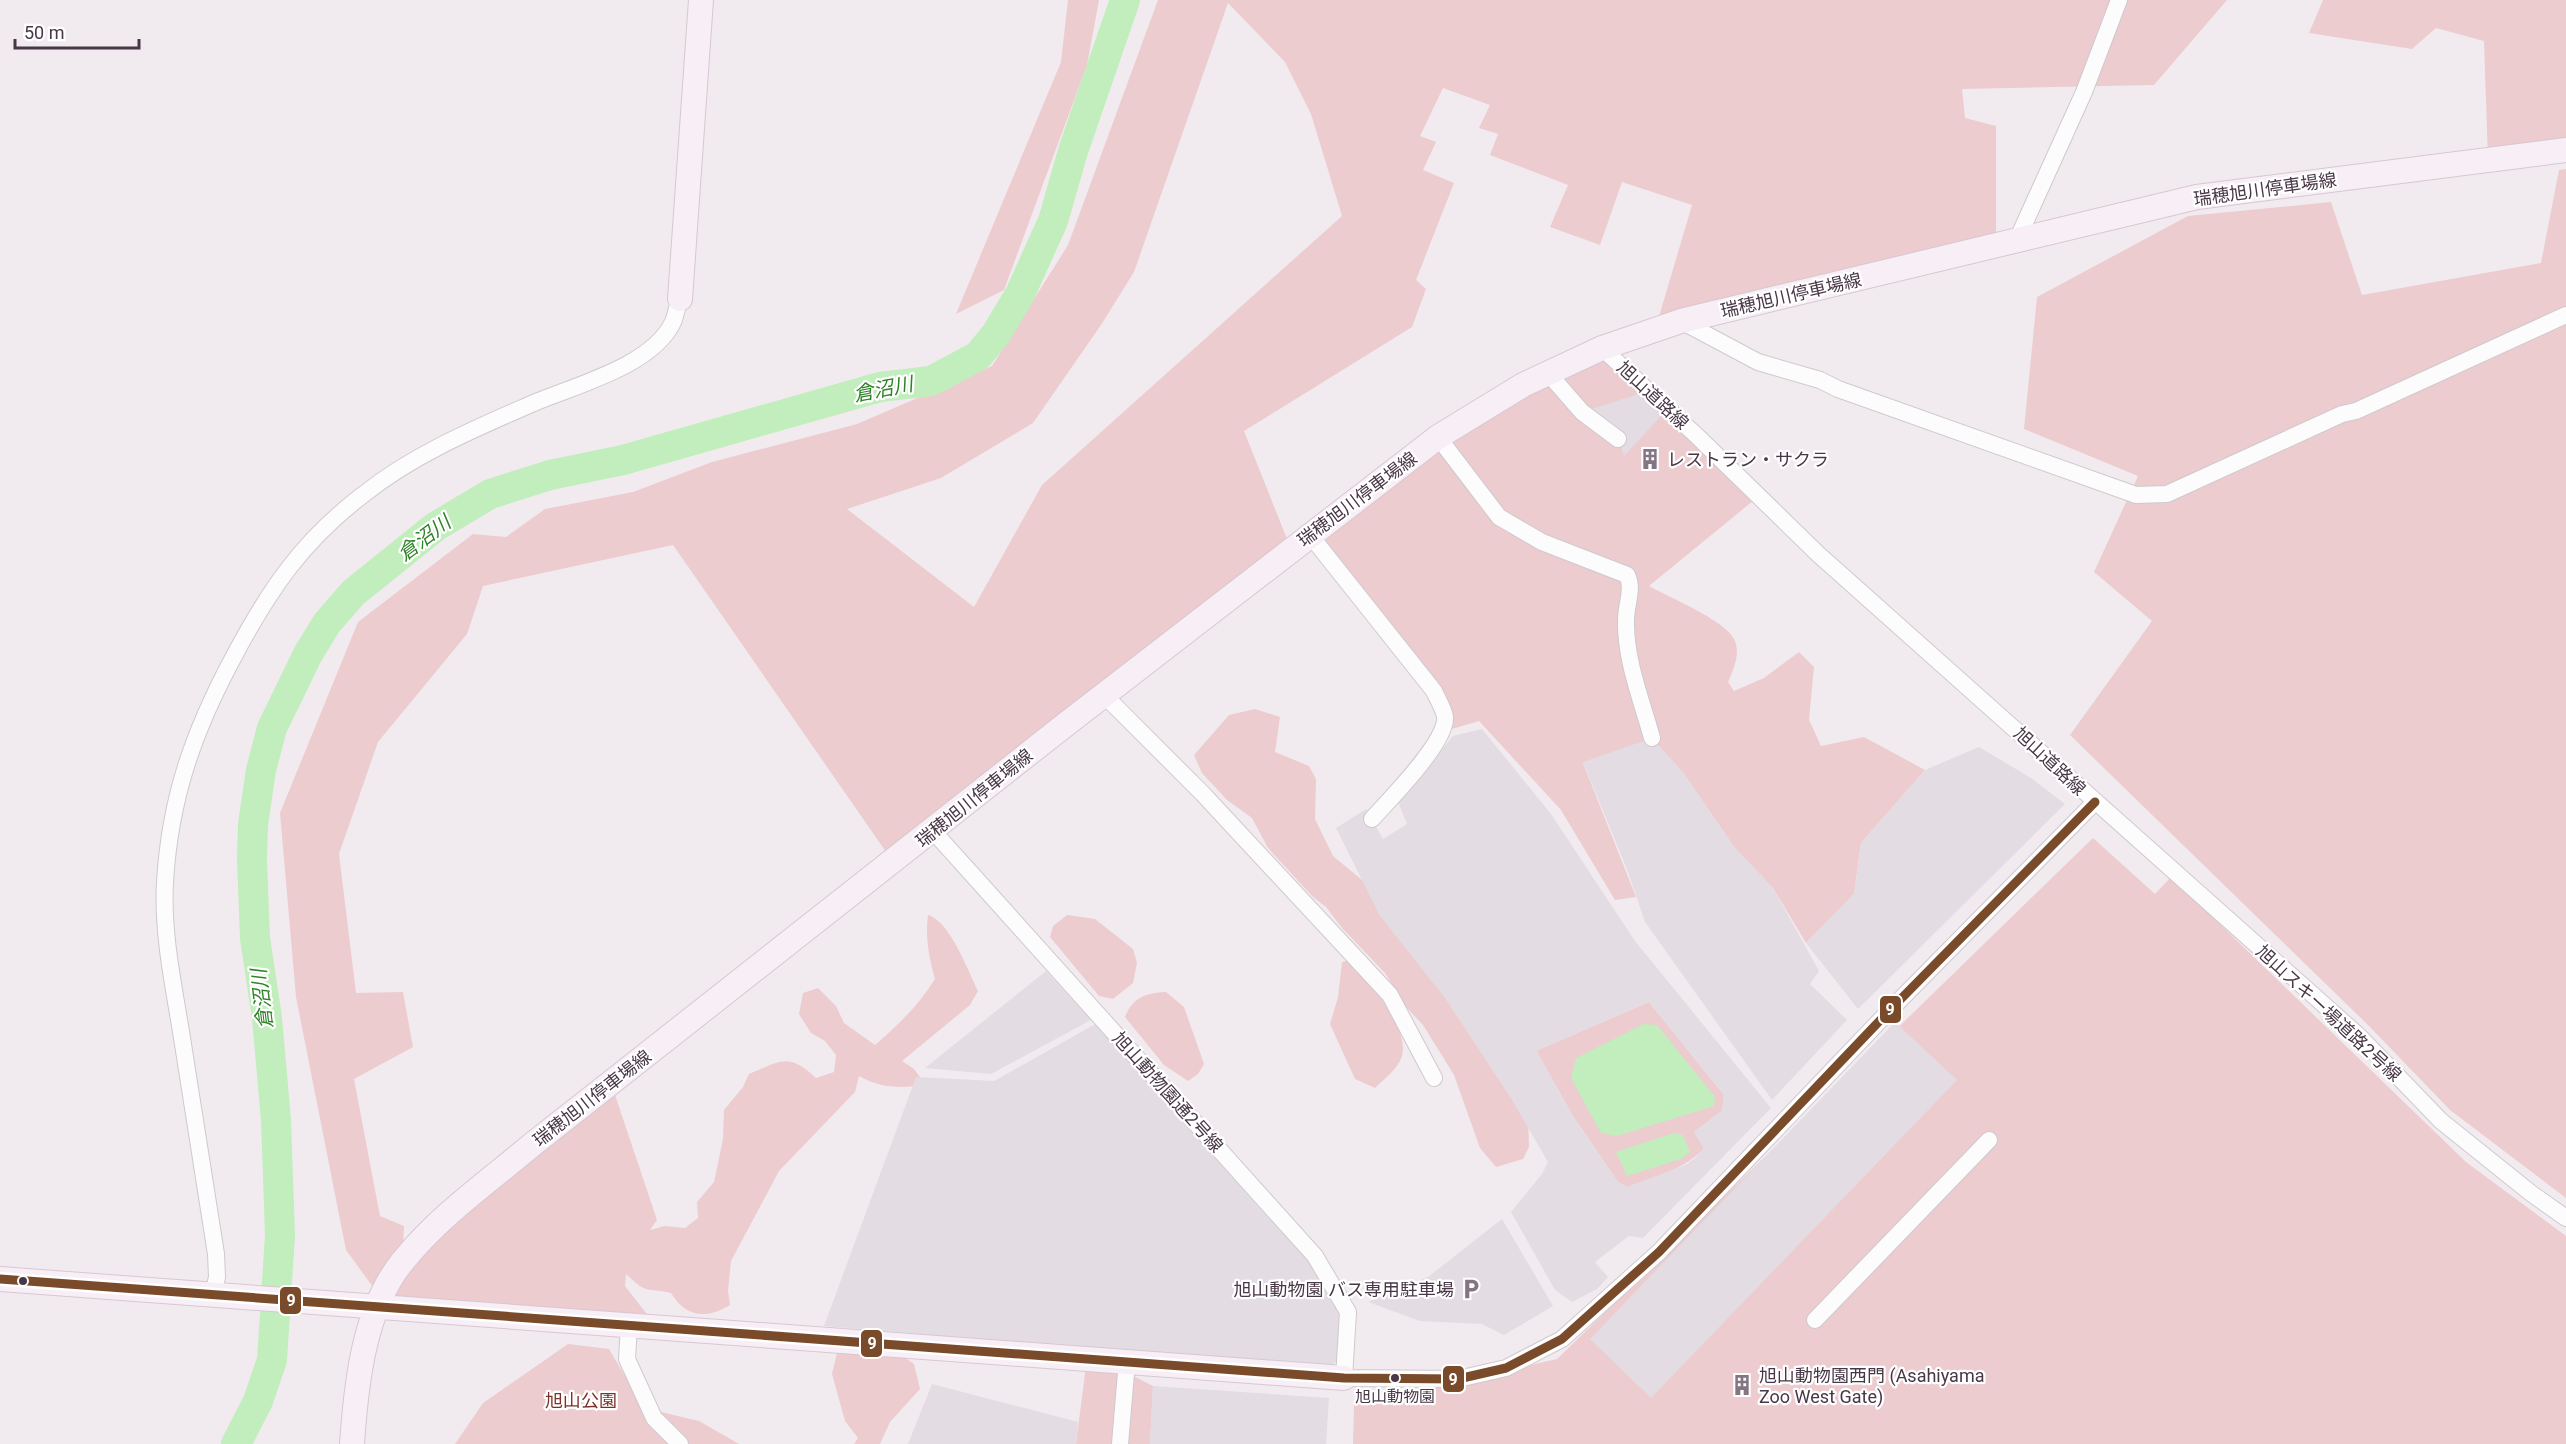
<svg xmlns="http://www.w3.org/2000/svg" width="2566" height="1444" viewBox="0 0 2566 1444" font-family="Roboto,'Noto Sans JP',sans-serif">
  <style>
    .green { fill: #eccccf; fill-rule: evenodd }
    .parking { fill: #e3dce2; fill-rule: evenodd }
    .water { fill: #c1eebc }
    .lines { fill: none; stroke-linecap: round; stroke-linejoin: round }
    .river { stroke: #c1eebc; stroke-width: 30 }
    .street-casing { stroke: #cfc9ce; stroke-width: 18 }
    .secondary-casing { stroke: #d7c7d3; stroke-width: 26 }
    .street { stroke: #fdfcfd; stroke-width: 16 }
    .secondary { stroke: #f7eff5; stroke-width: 24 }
    .bus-1-casing { stroke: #fff; stroke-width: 14 }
    .bus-1 { stroke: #7a4b2a; stroke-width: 9 }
    .bus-dot { fill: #483746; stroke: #fff; stroke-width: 2 }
    .labels { text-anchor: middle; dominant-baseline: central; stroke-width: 4.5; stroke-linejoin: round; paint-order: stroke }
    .bus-label { font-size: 16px; fill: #483746; stroke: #fff }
    .street-label { font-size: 18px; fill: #483746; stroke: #fff }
    .poi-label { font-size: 18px; fill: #483746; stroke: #fff; text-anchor: start }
    .park-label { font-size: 18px; fill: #79332a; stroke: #fff }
    .water-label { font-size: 20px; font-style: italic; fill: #2e8227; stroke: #fff }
    .line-badge { stroke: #fff; stroke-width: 2 }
    .badge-label { font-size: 16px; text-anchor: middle; font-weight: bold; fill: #fff }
  </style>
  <rect width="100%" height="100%" fill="#f1ebf0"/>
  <path class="green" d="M1068,0H1099L1087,65L1004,290L956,314L1061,62Z
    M1158,0H2227L2154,85L1962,89L1965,118L1996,126V245L1655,330L1692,205L1622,182L1600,245L1550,227L1568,185L1490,155L1498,134L1479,128L1490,105L1443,88L1420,136L1436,142L1423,170L1454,183L1416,280L1426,289L1412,327L1244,431L1291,549L893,862L673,545L483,586L467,634L378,742L339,854L356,993L403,992L413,1047L354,1079L380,1216L404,1226L402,1261L611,1083L657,1220L650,1230L665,1226L685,1228L698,1218L697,1202L714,1182L723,1139L724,1110L743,1087L749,1074C781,1061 788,1052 816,1078L834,1072L836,1055L825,1041L811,1033L799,1014L803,993L818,988L836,1006L844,1023L875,1045C898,1025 919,1005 935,979C929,957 925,937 928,915C950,921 968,971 978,991L970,1005L902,1061L914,1069L926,1085C901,1088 882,1089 859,1076L855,1092L779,1171L731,1261L728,1291L730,1305C707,1319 686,1318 671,1293C644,1287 648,1295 626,1274L625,1286L657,1327L381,1298L346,1250L296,997L280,813L358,622L473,534L506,537L545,509L633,492L712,462L857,424L992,366L1068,245ZM1228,3L1285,62L1311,114L1342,216L1042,485L974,607L847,509L941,478L1033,423L1101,325L1134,272Z
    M2323,0H2566V150L2488,160L2484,41L2436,28L2412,49L2309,33Z
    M2566,169V1198L2450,1110L2369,1026L2070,735L2152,621L2094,572L2138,476L2024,429L2037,297L2188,216L2331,202L2362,295L2541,263L2559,170Z
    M1602,348L1759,496L1649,586C1668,597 1728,621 1735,641C1740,655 1734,668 1728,682L1734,691L1764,678L1799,652L1814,667L1809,720L1821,746L1864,737L1925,770L1861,843L1854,894L1806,943L1773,888L1734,847L1682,771L1583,763L1636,897L1615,900L1561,810L1479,721L1442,732L1445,716L1310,535L1438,437Z
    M1255,709L1280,717L1275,752L1309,766L1316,779L1315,819L1333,856L1379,894L1528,1106L1529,1147L1523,1159L1496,1167L1480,1148L1454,1075L1423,1025L1407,1008L1385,973L1342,928L1326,907L1312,896L1268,848L1252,818L1227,800L1202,773L1194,755L1229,715Z
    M2093,838L2155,894L2171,877L2466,1162L2566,1236V1444H1353L1354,1405L1367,1402L1368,1391H1418L1557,1359Z
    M1067,915L1095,919L1133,949L1137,963L1133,983L1113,999L1099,996L1050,937L1053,926Z
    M1351,960C1367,980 1410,1028 1402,1056C1398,1069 1384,1079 1375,1088L1355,1079L1330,1024L1338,997L1342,962Z
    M1166,992L1184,1007L1204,1064L1198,1074L1188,1081L1164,1065L1125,1017C1133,997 1146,993 1166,992Z
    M1649,1002L1724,1095L1722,1111L1694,1132L1704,1148C1685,1170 1655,1176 1628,1187L1618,1182L1573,1116L1538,1054V1050Z
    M568,1344L609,1349L644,1408L699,1421L739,1444H455L483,1403Z
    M860,1349L901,1355L914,1364L920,1389L890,1422L880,1444H854L858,1438L845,1421L832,1374L837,1353Z
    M1086,1366L1116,1367L1153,1386L1150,1444H1076Z"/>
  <path class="parking" d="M1639,394L1662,415L1624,456L1618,439L1582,412Z
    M1482,729L1551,814L1635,941L1771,1108L1643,1238L1629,1236L1595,1262L1608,1277L1597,1289L1572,1302L1555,1290L1511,1212L1542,1174L1548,1162L1512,1100L1445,998L1380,916L1336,828L1366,809L1383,839L1407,824L1398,802L1453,736ZM1649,1002L1724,1095L1722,1111L1694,1132L1704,1148L1696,1157L1687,1164L1628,1187L1618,1182L1573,1116L1538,1054V1050Z
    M1652,738L1682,771L1734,847L1773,888L1819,971L1810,984L1847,1020L1772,1100L1645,922L1628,872L1583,762Z
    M1979,747L2031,778L2065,804L1858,1009L1806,943L1854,894L1861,843L1925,770Z
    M1046,971L1091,1020L991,1074L925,1068Z
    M1099,1022L1313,1258L1344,1314L1341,1358L1332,1365L1210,1358L824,1326L916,1077L994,1081Z
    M1895,1022L1957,1080L1651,1398L1590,1339Z
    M1502,1219L1553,1306L1504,1335L1482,1324L1420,1321L1368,1302L1428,1277Z
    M932,1384L1078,1422L1076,1444H908Z
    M1153,1386L1329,1398L1326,1444H1150Z"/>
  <path class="water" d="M1644,1024L1657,1025L1715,1097L1714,1106L1617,1136L1601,1133L1571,1078L1576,1058Z
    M1674,1133L1683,1135L1690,1152L1681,1159L1627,1176L1616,1152Z"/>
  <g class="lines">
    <path class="river" d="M236,1444L258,1401L272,1360L280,1235L276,1120L267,1018L255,938L252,860L253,824L261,770L272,728L308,654L327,623L353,593L435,527L490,494L550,475L623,460L880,387L931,381L978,356L996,334L1020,294L1053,221L1073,151L1125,0"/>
    <defs>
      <path id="street" d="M2017,240L2084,92L2119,0
        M1681,321L1758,362L1820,380L1838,389L2136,495L2167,494L2342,414L2356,411L2566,315
        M1602,348L1697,436L1818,554L2360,1037L2441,1121L2532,1194L2566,1218
        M1548,373L1582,412L1618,439
        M1438,437L1499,517L1542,542L1627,575C1634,589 1626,604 1626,620C1625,660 1642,701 1652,738
        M1310,535L1434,691C1437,698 1444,709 1445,717C1447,742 1389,800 1372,819
        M1104,695L1203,794L1390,995L1434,1078
        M933,831L1315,1256L1348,1312L1344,1378L1458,1379L1506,1368L1562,1339L1659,1252L1889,1011L2095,802
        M213,1294L217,1277L216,1254C205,1182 193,1110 182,1038C174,987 162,934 165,882C170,797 194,731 233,658C269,590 302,541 364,494C413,455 472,430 529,405C572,386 652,367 673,322C676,315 677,306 680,299
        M1815,1320L1989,1140
        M629,1325L627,1359L654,1418L680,1444
        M1120,1444L1127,1361"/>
      <path id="secondary" d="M680,299L701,0
        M0,1279L1344,1378
        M352,1444C356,1384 364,1308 403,1261C439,1216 489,1181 533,1144L1065,725L1438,437L1523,385L1602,348L1681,321L2197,197L2566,150"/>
    </defs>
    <use href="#street" class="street-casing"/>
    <use href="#secondary" class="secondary-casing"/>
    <use href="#street" class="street"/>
    <use href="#secondary" class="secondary"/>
    <defs>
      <path id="bus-1" d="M0,1279L1344,1378L1458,1379L1506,1368L1562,1339L1659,1252L1889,1011L2095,802"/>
    </defs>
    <use href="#bus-1" class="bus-1-casing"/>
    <use href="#bus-1" class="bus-1"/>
  </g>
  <defs>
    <symbol id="building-bare" viewBox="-9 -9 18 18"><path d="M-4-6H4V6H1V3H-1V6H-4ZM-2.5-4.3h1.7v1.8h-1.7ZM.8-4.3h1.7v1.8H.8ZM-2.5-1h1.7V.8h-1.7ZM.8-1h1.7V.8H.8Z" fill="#837682" stroke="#fff" stroke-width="2.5" paint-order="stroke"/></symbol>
    <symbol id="parking-bare" viewBox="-9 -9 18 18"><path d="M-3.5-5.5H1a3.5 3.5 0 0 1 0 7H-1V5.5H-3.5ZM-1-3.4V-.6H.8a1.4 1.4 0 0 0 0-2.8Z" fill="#837682" stroke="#fff" stroke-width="2.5" paint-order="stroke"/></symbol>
  </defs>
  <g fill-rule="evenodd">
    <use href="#building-bare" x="1635" y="444" width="30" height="30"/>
    <use href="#parking-bare" x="1456" y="1274" width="30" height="30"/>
    <use href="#building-bare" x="1727" y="1370" width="30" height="30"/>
  </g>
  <g class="bus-dot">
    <circle cx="23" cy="1281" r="5"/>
    <circle cx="1395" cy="1378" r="5"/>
  </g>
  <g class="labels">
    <g class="bus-label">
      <text x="1395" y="1396">旭山動物園</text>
    </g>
    <g class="street-label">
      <text transform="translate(2265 189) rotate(-8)">瑞穂旭川停車場線</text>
      <text transform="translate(1791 295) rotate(-13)">瑞穂旭川停車場線</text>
      <text transform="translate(1653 395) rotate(43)">旭山道路線</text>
      <text transform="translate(1357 499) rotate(-37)">瑞穂旭川停車場線</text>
      <text transform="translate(2050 761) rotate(43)">旭山道路線</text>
      <text transform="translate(974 798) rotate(-39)">瑞穂旭川停車場線</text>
      <text transform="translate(2329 1013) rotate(43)">旭山スキー場道路2号線</text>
      <text transform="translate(1168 1092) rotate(48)">旭山動物園通2号線</text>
      <text transform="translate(592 1098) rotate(-38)">瑞穂旭川停車場線</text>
    </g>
    <g class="poi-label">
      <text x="1667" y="459">レストラン・サクラ</text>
      <text x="1454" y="1289" text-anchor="end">旭山動物園 バス専用駐車場</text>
      <text x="1759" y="1375">旭山動物園西門 (Asahiyama<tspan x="1759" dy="21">Zoo West Gate)</tspan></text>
    </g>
    <g class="park-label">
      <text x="581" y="1400">旭山公園</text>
    </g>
    <g class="water-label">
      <text transform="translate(883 389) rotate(-11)">倉沼川</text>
      <text transform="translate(424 538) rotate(-37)">倉沼川</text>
      <text transform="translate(262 999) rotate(-97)">倉沼川</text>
    </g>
  </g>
  <g class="line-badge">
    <rect x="1879" y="995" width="23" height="29" rx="6" fill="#7a4b2a"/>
    <rect x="279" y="1286" width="23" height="29" rx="6" fill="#7a4b2a"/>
    <rect x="860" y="1329" width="23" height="29" rx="6" fill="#7a4b2a"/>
    <rect x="1442" y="1365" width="23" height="28" rx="6" fill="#7a4b2a"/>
  </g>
  <g class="badge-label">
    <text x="1890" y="1015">9</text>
    <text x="291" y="1306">9</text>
    <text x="872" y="1349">9</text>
    <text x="1453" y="1385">9</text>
  </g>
  <path d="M15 39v9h124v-9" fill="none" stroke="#483746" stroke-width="3"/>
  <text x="24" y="39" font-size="18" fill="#483746" stroke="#ffffff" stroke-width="4.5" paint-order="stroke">50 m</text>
</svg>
